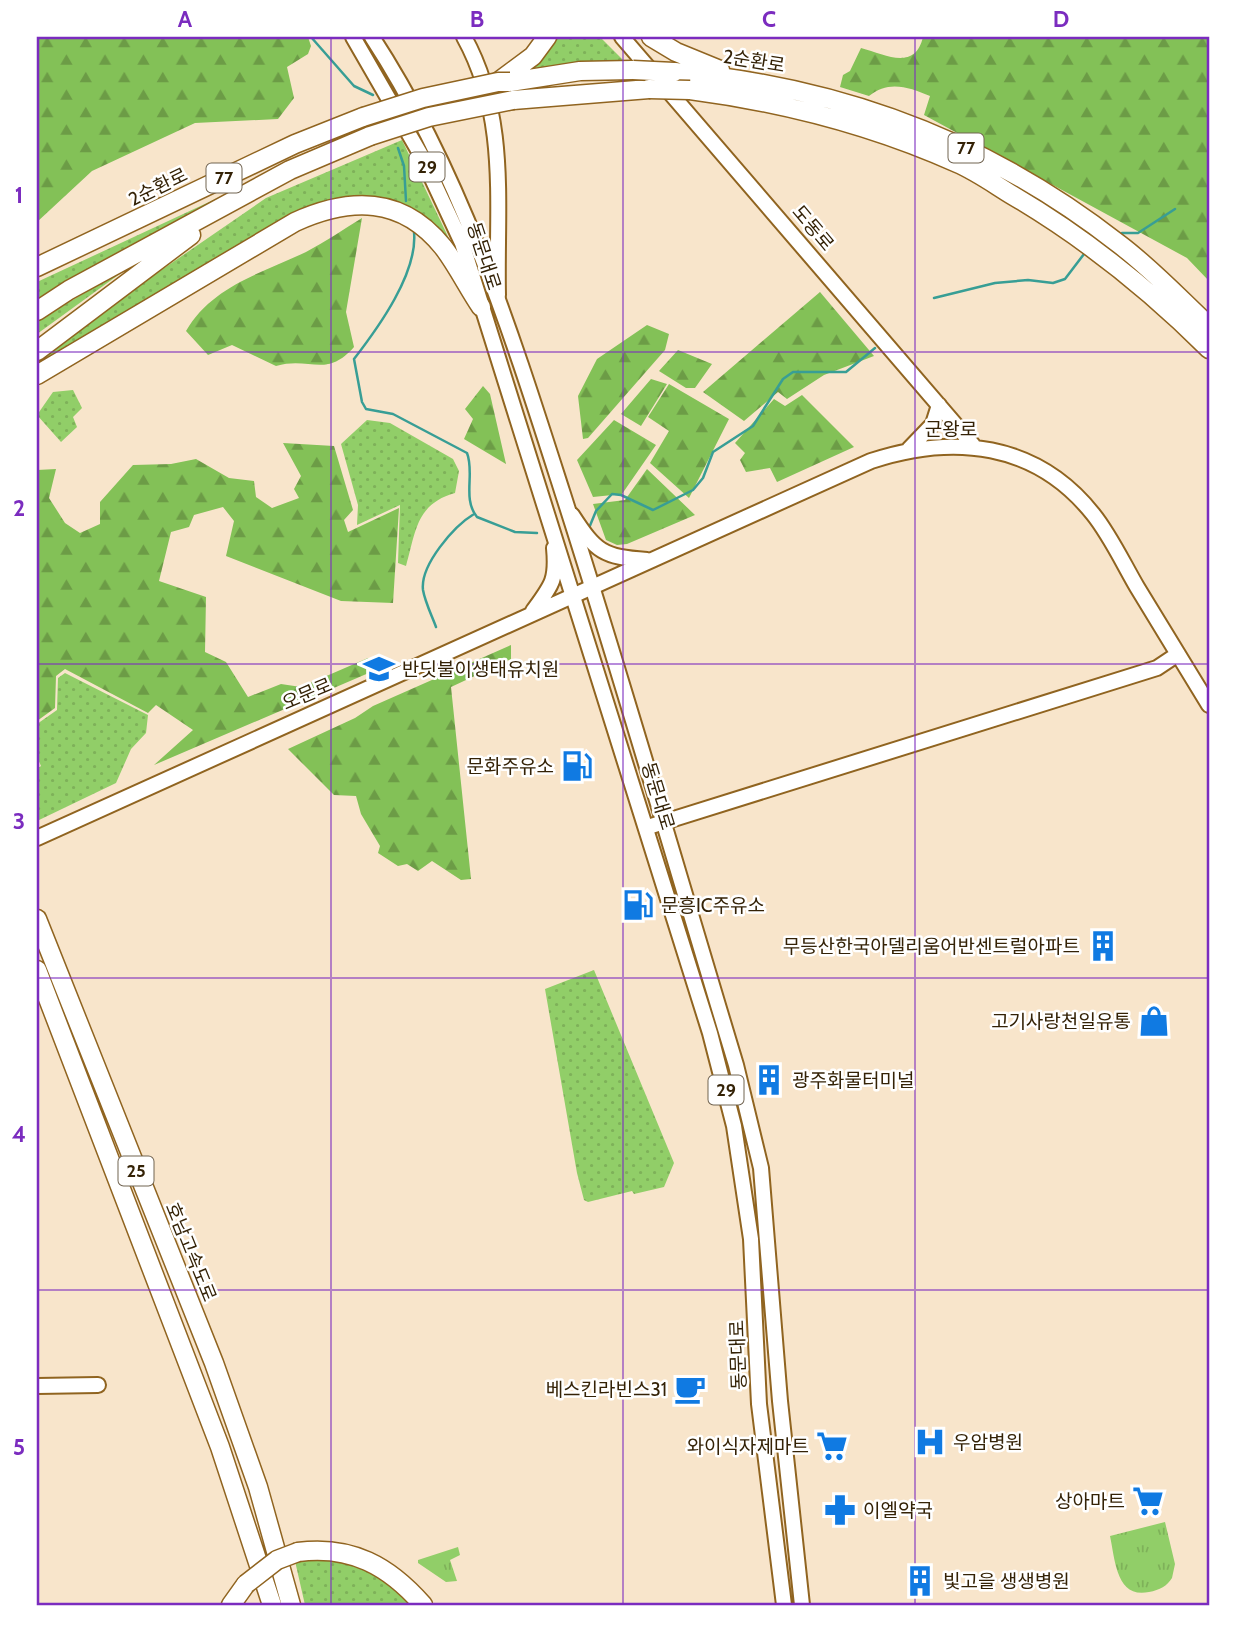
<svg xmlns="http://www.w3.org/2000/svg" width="1246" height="1642" viewBox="0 0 1246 1642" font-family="Cabin,'Noto Sans KR',sans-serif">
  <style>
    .grass { fill: url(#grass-dots) }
    .forest { fill: url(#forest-firs) }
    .park { fill: url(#park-tufts) }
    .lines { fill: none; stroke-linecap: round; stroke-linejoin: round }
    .stream { stroke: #389e95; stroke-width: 2.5 }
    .secondary-casing { stroke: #906420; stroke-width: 18 }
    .primary-casing { stroke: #906420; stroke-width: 18 }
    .highway-casing { stroke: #906420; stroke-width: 21 }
    .secondary { stroke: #fff; stroke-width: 14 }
    .primary { stroke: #fff; stroke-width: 14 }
    .highway { stroke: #fff; stroke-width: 18 }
    .highway-bridge-casing { stroke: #906420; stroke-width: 21; stroke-linecap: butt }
    .highway-bridge { stroke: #fff; stroke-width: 18 }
    .grid { fill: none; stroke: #7b2cbf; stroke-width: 2; stroke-opacity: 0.55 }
    .labels { text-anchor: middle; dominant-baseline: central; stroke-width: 5; stroke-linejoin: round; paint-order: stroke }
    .shield { fill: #fff; stroke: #716451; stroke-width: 2 }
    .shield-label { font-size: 18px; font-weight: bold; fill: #342206 }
    .street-label { font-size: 19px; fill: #342206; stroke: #fff }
    .poi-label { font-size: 19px; fill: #342206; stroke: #fff; text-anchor: start }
    .neatline { fill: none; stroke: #7b2cbf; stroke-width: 2.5 }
    .grid-label { font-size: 23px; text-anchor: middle; font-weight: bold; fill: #7b2cbf }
  </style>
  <defs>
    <pattern id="grass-dots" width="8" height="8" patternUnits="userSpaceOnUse" patternTransform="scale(1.75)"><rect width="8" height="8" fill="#91ce68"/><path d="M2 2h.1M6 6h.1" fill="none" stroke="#7eb159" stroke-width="1.8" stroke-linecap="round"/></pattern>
    <pattern id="forest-firs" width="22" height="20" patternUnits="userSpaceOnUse" patternTransform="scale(1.75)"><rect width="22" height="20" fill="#83c157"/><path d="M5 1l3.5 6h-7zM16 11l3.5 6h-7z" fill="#6c9c46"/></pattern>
    <pattern id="park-tufts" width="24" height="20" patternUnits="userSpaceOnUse" patternTransform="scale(1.75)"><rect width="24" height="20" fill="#91ce68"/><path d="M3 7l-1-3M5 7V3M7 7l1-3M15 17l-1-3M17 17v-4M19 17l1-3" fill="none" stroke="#7eb159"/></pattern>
  </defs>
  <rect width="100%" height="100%" fill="#f8e5cb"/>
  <path class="grass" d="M551,37H600L628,65L528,71L526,68Z
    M402,140L452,245C414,203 395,201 339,203L37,370L38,355L266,198Z
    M237,189L212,203L37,307V282Z
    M132,265L37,334V321Z
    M73,390L82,408L73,417L77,427L61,442L37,415L53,392Z
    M367,420L390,423L453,459L459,471L455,493C416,504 416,531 406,566L398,563L400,505L357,525L358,505L341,444Z
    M65,673L148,715L146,733L131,749L116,783L37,821V769L41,766L37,757V724L57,710L58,678Z
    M594,970L674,1163L664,1187L634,1194L632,1191L588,1202L584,1200L577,1173L545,989Z
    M322,1555L363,1560L415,1605H305L295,1561Z"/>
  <path class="forest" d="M37,37H308L311,46L308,54L287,67L294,98L278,119L195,123L92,171L37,222Z
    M923,37H1209V281L1187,258L924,115L930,96C909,87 888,80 869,96L840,87L843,75L850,71L861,48C886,55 915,71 923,37Z
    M362,218L346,312L354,347C326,379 310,356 276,366L232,345L208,355L186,331C212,286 262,273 306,252C325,242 344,229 362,218Z
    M820,292L874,356L824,375L787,399L778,392L744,421L703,392Z
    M647,325L669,334L665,350L588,438L583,439L578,396L597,359Z
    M678,350L712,364L695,388H686L659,371Z
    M651,379L667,384L641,426L621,414Z
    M669,384L729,419L689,498L650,463L669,431L648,417Z
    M483,386L490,394L506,464L464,439L473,419L465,409Z
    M802,395L854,447L777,482L770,468L746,472L740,460L745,453L735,443L774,399L785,406Z
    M614,420L656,445L622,494L593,497L577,460Z
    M283,443L334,446L353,510L344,520L348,532L399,508L393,603L341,601L226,556L234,521L223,507L194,515L189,527L171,532L159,581L206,597L205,652L226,662L248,697L281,684L301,687L368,658L385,666L154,765L193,730L156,705L148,713L65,669L56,676L55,708L37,721V470L56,469L49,498L65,523L80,533L100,524V502L133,465L171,464L196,459L229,478L254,481L256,497L272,508L299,498L294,489L301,476Z
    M647,469L695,515L627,544L617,545L606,540L593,504L625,500Z
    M511,645V659L451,687L471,879L461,880L432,861L418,871L407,864L398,866L378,853L380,846L361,814L356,796L334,795L288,749L355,718L373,706Z"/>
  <path class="park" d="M1165,1522L1175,1564L1172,1578C1167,1586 1160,1590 1149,1592C1116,1599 1115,1559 1110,1536Z
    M458,1547L460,1555L450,1560L457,1581L446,1582L418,1563V1560Z"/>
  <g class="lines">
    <path class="stream" d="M311,37L354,86L373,95
      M398,148L404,166L406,201
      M414,232C418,273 378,328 354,359L362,402L366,409L393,414L467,453C475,473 462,499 477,517L515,532L537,533
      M1122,233H1138L1175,209
      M934,298L995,283L1028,280L1053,283L1065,279L1084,254
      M589,528L596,511L612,494L621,495L653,510L693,490L703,478L713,452L753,426L783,379L793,372H846L875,348
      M436,627C432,616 425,602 423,590C420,565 454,526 474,514"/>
    <defs>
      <path id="secondary" d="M464,37C509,118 496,206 498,295
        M622,37L973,445
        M909,449L933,424L939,405
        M572,515C596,552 603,557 647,560
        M533,611C552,585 557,580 554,548
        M648,827L1157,668L1178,654
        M37,838L871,461C953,434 1036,442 1093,514C1110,535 1123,563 1137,587C1161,626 1185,666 1209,705
        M37,1386L98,1385"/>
      <path id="primary" d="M353,37L421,155L462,243L710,1033L734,1126L751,1239L759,1404L784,1605
        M372,37C462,175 512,335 562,491C623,681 678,873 736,1065L761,1168L780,1401L802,1605"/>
      <path id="highway" d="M651,37L676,52L720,70
        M674,72C838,86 989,142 1119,244C1151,268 1180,299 1209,326
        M498,82L533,56L547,37
        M510,82L580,71L633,70
        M690,90C782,102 872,125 957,163C976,171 994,184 1012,195C1085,238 1149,289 1209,349
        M513,100L649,89
        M37,267L295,144L363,117
        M37,311L69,290L290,170L370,136
        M37,351L191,235
        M37,375L295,222C350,197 402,196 443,247C457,265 468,288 481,307
        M37,919L214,1363L258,1487L291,1605
        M37,970L220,1447L272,1605
        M298,1552C351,1545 389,1566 423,1605
        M231,1605L246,1584"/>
    </defs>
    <use href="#secondary" class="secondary-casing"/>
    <use href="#primary" class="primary-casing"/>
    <use href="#highway" class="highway-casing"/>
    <use href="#secondary" class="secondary"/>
    <use href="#primary" class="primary"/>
    <use href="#highway" class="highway"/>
    <defs>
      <path id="highway-bridge" d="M633,70L674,72
        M649,89L690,90
        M363,117L423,98L498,82H510
        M370,136L429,117L513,100
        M246,1584L277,1560L298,1552"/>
    </defs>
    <use href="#highway-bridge" class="highway-bridge-casing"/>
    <use href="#highway-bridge" class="highway-bridge"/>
  </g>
  <path class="grid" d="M331,37V1605M623,37V1605M915,37V1605M37,352H1209M37,664H1209M37,978H1209M37,1290H1209"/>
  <defs>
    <symbol id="school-bare" viewBox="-9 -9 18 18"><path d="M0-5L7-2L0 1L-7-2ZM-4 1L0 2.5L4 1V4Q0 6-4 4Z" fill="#107ae2" stroke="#fff" stroke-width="2.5" paint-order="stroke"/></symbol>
    <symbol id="fuel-bare" viewBox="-9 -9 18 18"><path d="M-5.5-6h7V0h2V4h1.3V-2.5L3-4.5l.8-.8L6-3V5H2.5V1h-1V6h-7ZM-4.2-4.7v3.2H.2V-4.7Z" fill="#107ae2" stroke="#fff" stroke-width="2.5" paint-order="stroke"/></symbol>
    <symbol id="building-bare" viewBox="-9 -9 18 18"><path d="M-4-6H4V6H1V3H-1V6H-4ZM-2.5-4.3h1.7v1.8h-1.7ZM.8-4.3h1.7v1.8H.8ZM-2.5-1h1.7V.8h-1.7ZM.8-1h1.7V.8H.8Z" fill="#107ae2" stroke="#fff" stroke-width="2.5" paint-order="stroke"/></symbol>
    <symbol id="shop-bare" viewBox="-9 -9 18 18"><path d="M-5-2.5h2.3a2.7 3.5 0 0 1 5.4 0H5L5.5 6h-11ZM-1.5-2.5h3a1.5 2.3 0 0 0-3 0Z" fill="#107ae2" stroke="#fff" stroke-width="2.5" paint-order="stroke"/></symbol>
    <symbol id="cafe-bare" viewBox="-9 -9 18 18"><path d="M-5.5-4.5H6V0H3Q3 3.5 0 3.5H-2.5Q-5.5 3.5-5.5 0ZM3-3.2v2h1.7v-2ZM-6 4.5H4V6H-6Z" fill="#107ae2" stroke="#fff" stroke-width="2.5" paint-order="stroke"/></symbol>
    <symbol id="hospital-bare" viewBox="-9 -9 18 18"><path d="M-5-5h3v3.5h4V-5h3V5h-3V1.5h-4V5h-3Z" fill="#107ae2" stroke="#fff" stroke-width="2.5" paint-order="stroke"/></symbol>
    <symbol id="supermarket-bare" viewBox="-9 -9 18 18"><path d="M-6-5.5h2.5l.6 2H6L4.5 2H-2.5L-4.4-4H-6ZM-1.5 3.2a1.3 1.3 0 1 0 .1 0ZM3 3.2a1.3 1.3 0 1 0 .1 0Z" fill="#107ae2" stroke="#fff" stroke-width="2.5" paint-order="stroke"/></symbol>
    <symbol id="pharmacy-bare" viewBox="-9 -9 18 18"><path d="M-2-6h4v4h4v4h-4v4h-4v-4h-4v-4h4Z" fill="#107ae2" stroke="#fff" stroke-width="2.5" paint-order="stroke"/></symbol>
  </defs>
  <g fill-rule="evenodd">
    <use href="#school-bare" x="357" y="647" width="44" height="44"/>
    <use href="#fuel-bare" x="555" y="744" width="44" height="44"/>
    <use href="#fuel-bare" x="616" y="883" width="44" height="44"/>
    <use href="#building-bare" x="1081" y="924" width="44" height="44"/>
    <use href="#shop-bare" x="1132" y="999" width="44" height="44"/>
    <use href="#building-bare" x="747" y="1058" width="44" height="44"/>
    <use href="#cafe-bare" x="668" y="1367" width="44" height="44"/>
    <use href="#hospital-bare" x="908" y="1420" width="44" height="44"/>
    <use href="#supermarket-bare" x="810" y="1424" width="44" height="44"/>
    <use href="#supermarket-bare" x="1126" y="1479" width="44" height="44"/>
    <use href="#pharmacy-bare" x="818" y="1488" width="44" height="44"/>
    <use href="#building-bare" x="898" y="1559" width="44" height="44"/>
  </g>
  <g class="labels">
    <g class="shield">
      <rect x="948.5" y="133.5" width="35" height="29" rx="5"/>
      <rect x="409.5" y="152.5" width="35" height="29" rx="5"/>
      <rect x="206.5" y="163.5" width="35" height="29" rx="5"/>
      <rect x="708.5" y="1075.5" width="35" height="29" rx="5"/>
      <rect x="118.5" y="1156.5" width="35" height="29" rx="5"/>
    </g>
    <g class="shield-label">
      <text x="966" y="148">77</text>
      <text x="427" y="167">29</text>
      <text x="224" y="178">77</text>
      <text x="726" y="1090">29</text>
      <text x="136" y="1171">25</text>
    </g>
    <g class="street-label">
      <text transform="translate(754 61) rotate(9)">2순환로</text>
      <text transform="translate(158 187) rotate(-26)">2순환로</text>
      <text transform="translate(813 228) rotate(50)">도동로</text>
      <text transform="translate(484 256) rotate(72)">동문대로</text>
      <text x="951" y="429">군왕로</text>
      <text transform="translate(307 694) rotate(-23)">오문로</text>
      <text transform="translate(658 796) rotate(73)">동문대로</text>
      <text transform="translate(191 1252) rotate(68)">호남고속도로</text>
      <text transform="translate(738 1355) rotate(-92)">동문대로</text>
    </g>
    <g class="poi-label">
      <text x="402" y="669">반딧불이생태유치원</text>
      <text x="554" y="766" text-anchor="end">문화주유소</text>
      <text x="661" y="905">문흥IC주유소</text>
      <text x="1080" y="946" text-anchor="end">무등산한국아델리움어반센트럴아파트</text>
      <text x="1131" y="1021" text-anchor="end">고기사랑천일유통</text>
      <text x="792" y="1080">광주화물터미널</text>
      <text x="667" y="1389" text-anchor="end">베스킨라빈스31</text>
      <text x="953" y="1442">우암병원</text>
      <text x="809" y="1446" text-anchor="end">와이식자제마트</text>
      <text x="1125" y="1501" text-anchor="end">상아마트</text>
      <text x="863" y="1510">이엘약국</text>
      <text x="943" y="1581">빛고을 생생병원</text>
    </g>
  </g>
  <rect width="1246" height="1642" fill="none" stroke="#ffffff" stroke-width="77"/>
  <rect x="38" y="38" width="1170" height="1566" class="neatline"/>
  <g class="grid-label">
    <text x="185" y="27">A</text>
    <text x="477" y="27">B</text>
    <text x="769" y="27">C</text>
    <text x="1061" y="27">D</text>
    <text x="19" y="203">1</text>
    <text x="19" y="516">2</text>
    <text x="19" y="829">3</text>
    <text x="19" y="1142">4</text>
    <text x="19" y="1455">5</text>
  </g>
</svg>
